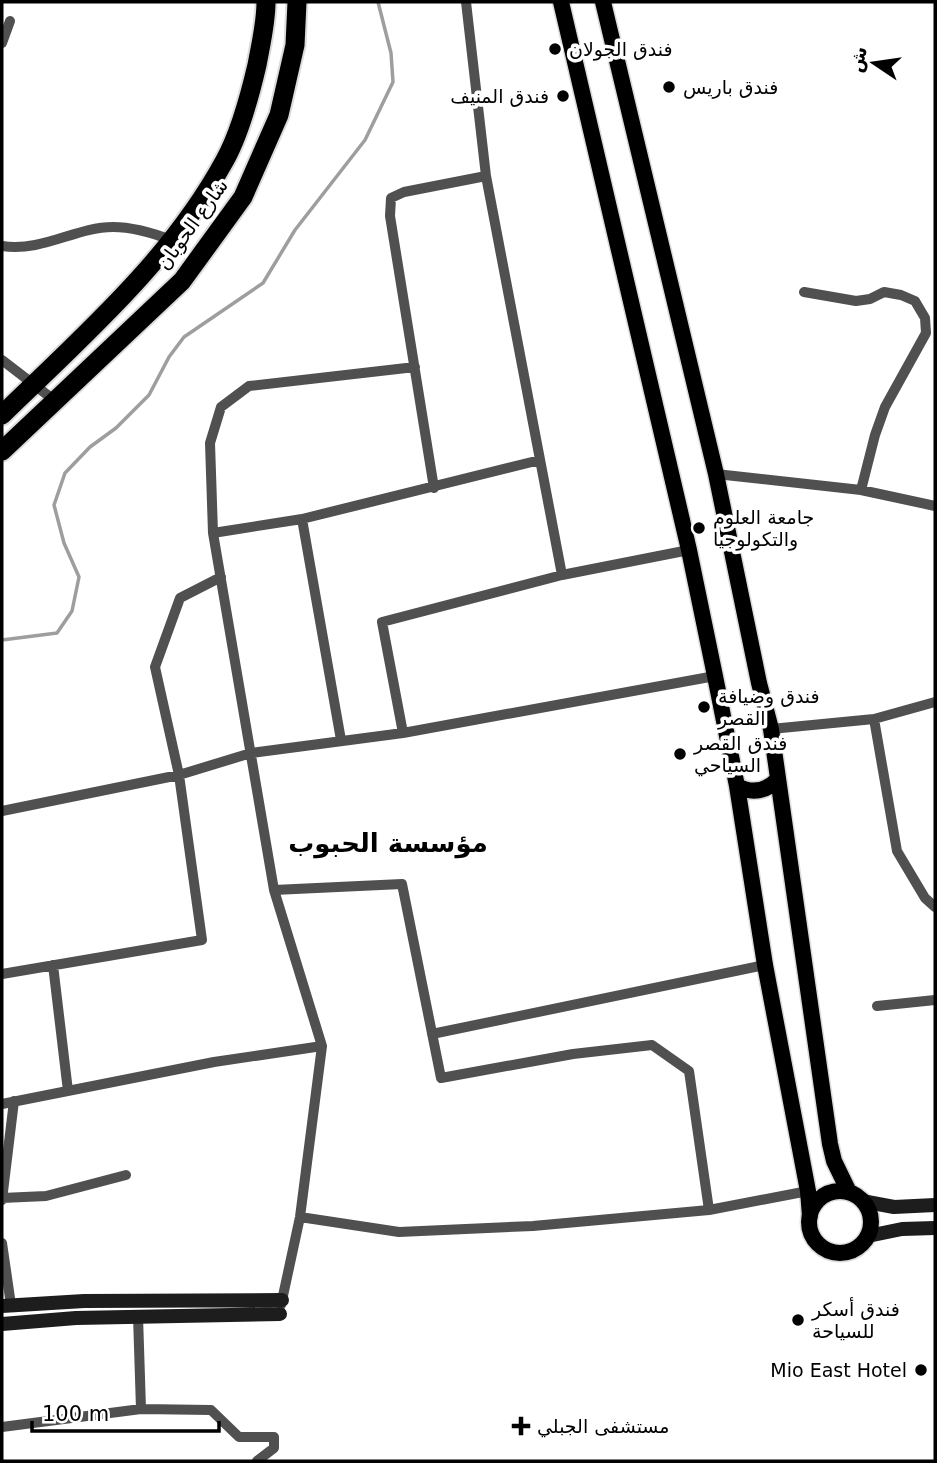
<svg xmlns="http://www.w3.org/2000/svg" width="937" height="1463" viewBox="0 0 937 1463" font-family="'DejaVu Sans',Vazirmatn,sans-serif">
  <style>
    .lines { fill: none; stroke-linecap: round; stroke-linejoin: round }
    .stream { stroke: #9e9e9e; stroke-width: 3.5 }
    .primary-casing { stroke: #dbdbdb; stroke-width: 19 }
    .highway-casing { stroke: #dbdbdb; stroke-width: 23 }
    .street { stroke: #505050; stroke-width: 10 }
    .secondary { stroke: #1d1d1d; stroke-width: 14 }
    .primary { stroke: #000; stroke-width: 16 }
    .highway { stroke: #000; stroke-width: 19 }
    .poi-dot { fill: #000; stroke: #fff; stroke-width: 2.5 }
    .labels { text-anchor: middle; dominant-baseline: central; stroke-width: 7; stroke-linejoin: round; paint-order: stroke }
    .poi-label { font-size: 19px; fill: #000; stroke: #fff; text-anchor: start }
    .street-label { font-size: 19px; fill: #000; stroke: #fff }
    .district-label { font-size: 26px; font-weight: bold; fill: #000; stroke: #fff }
  </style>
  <rect width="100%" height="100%" fill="#fff"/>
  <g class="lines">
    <path class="stream" d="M2,640L57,633L72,611L79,577L64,543L54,505L65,473L90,447L116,428L149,395L169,357L184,337L263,283L295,230L365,140L393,82L391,53L378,2"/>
    <defs>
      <path id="primary" d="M561,2L689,550L715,676L737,786L765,965L808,1191L810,1216
        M603,2L716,474L759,683L771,729L830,1144L834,1161L849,1192
        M737,786C752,794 766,792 778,779
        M809 1222a31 31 0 1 1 62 0a31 31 0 1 1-62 0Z"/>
      <path id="highway" d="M2,415C82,337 171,260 225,160C240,133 250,95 257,65C261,43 266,23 266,2
        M2,451L182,281L243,197L279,115L295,45L297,2"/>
    </defs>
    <use href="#primary" class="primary-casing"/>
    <use href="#highway" class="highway-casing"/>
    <path class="street" d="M466,2L486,176L562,575
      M2,43L10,21
      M2,246C44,252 75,227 113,227C133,227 153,233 171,240
      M804,292L856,301L870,299L884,292L901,295L915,301L925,318L926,333L885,407L875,435L861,490
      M2,360L54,400
      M716,474L861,490L935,506
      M434,488L390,216L391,198L404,192L486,176
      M302,519L341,740
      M213,533L302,519L540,460
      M874,719L897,851L925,898L935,907
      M771,729L874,719L935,702
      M403,733L382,622L562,575L689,550
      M2,811L179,775L251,753L403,733L715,676
      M274,890L402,884L441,1078L573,1054L652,1045L689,1071L709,1210
      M53,965L68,1091
      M2,974L202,940L179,775L155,667L180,598L221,577
      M877,1006L935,1000
      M432,1034L765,965
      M2,1104L214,1062L322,1046
      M2,1198L46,1196L126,1175
      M2,1200L14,1101
      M300,1217L399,1232L533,1226L709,1210L808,1191
      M2,1243L11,1305
      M281,1305L300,1217L322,1046L274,890L213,533L210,443L221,407L249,386L415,367
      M138,1316L141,1409
      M2,1427L141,1409L211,1410L239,1437H274V1448L257,1461"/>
    <path class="secondary" d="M862,1201L894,1207L935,1205
      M868,1236L902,1229L935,1228
      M2,1306L84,1301L282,1300
      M2,1324L76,1318L280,1314"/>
    <use href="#primary" class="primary"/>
    <use href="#highway" class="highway"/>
  </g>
  <g class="poi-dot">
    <circle cx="555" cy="49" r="7"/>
    <circle cx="669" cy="87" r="7"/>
    <circle cx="563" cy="96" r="7"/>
    <circle cx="699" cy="528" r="7"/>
    <circle cx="704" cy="707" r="7"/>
    <circle cx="680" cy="754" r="7"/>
    <circle cx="798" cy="1320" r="7"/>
    <circle cx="921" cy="1370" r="7"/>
    <path d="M517.5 1415.5h7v7h7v7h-7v7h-7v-7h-7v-7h7z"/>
  </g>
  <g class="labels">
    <g class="poi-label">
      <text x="569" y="49">فندق الجولان</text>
      <text x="683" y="87">فندق باريس</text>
      <text x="549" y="96" text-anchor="end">فندق المنيف</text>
      <text x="713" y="517">جامعة العلوم<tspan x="713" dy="22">والتكولوجيا</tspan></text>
      <text x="718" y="696">فندق وضيافة<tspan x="718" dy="22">القصر</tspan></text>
      <text x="694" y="743">فندق القصر<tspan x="694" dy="22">السياحي</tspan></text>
      <text x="812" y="1309">فندق أسكر<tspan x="812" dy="22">للسياحة</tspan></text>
      <text x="907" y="1370" text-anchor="end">Mio East Hotel</text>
      <text x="537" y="1426">مستشفى الجبلي</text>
    </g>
    <g class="street-label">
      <text transform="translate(192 224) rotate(-54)">شارع الحوبان</text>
    </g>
    <g class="district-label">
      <text x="388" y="843">مؤسسة الحبوب</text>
    </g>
  </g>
  <rect width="937" height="1463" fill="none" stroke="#000000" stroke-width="7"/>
  <g transform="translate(874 63) rotate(283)" stroke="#ffffff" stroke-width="5" paint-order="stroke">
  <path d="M0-5L12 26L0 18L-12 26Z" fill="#000000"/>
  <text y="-10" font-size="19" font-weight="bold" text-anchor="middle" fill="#000000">ش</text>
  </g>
  <path d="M32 1421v10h187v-10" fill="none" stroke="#000000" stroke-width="3.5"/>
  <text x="42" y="1421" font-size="21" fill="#000000" stroke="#ffffff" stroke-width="5" paint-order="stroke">100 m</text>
</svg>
